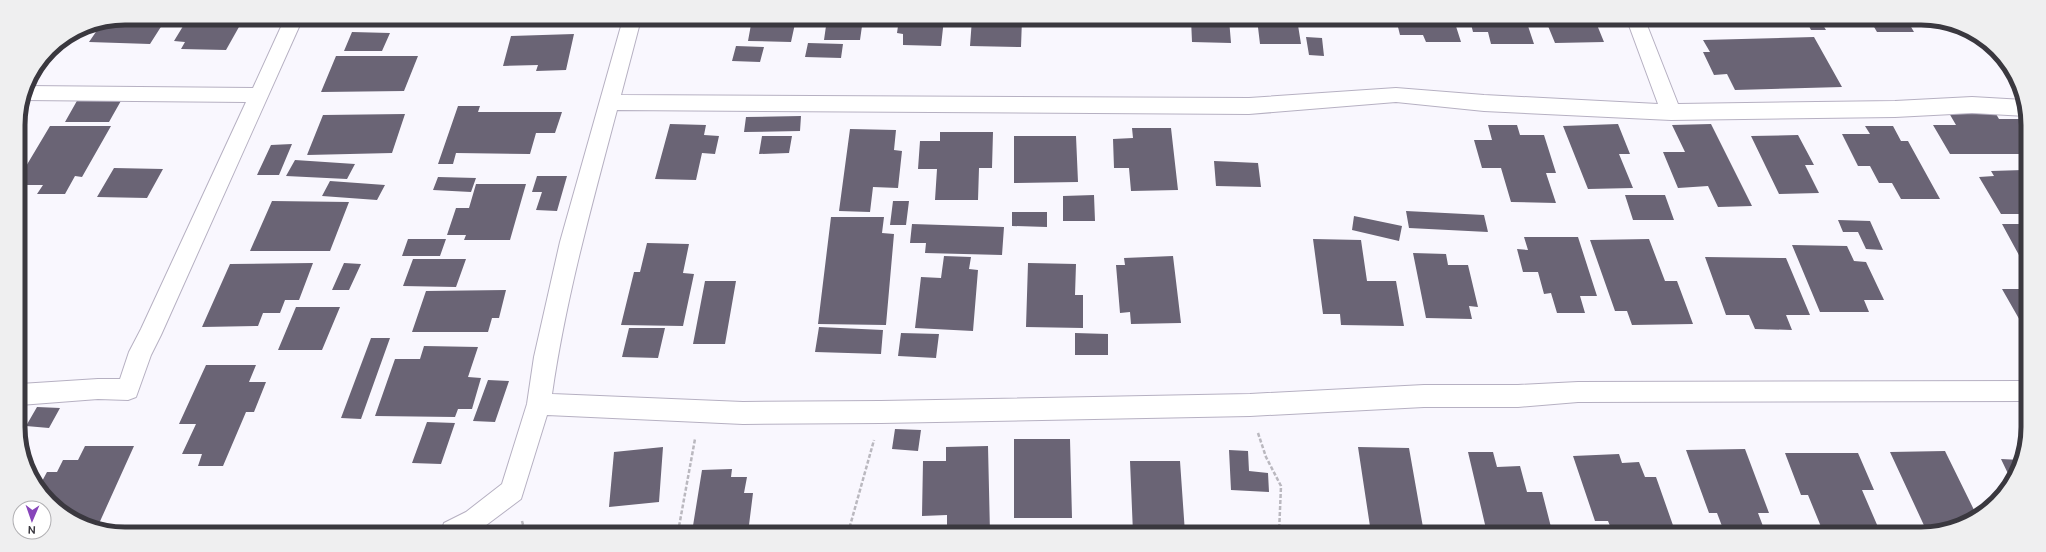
<svg xmlns="http://www.w3.org/2000/svg" width="2046" height="552" viewBox="0 0 2046 552" font-family="Ubuntu,sans-serif">
  <style>
    .building { fill: #6a6475 }
    .lines { fill: none; stroke-linecap: round; stroke-linejoin: round }
    .street-casing { stroke: #b6b0c2; stroke-width: 2 }
    .path { stroke: #bab8bf; stroke-width: 2.5; stroke-dasharray: 4 2; stroke-linecap: butt }
    .street { fill: #fff; fill-rule: evenodd }
    .rim { fill: none; stroke: #3a383f; stroke-width: 5 }
  </style>
  <rect width="100%" height="100%" fill="#f9f7fe"/>
  <path class="building" d="M125,18H151L149,22H164L150,44L89,42L102,23Z
    M188,18H244L226,50L181,49L185,42L174,41Z
    M353,18H404L402,23L351,22Z
    M752,19H796L791,42L748,41Z
    M827,19H863L860,40H824Z
    M899,19H944L941,46L903,45V34L897,33Z
    M972,19H1022L1021,47L970,46Z
    M1191,19H1229L1231,43L1192,42Z
    M1257,19H1297L1301,44H1260Z
    M1396,19L1454,20L1461,42H1426L1423,35H1400Z
    M1470,20H1526L1534,44H1491L1488,32H1473Z
    M1551,20H1595L1604,42L1555,43L1548,26H1554Z
    M1716,20H1749L1750,23H1718Z
    M1806,20H1820L1826,30H1811Z
    M1870,20H1907L1914,32H1877Z
    M352,32L390,33L382,51H344Z
    M574,34L566,70L536,71L538,65L503,66L511,36Z
    M1306,37L1322,38L1324,56L1309,55Z
    M1814,37L1842,87L1735,90L1727,74L1714,75L1703,52H1710L1703,40Z
    M808,43L843,44L841,58L805,57Z
    M736,46L764,47L760,62L732,61Z
    M336,56H418L404,91L321,92Z
    M78,99H122L109,122H65Z
    M458,106H480L478,112H562L555,133H536L530,154L456,153L453,164H438Z
    M1949,113L1996,114L1999,119H2026V154H1950L1933,125H1956Z
    M405,114L392,153L307,155L323,115Z
    M801,116L800,131L744,132L746,117Z
    M670,124L706,125L704,135L719,136L715,154L702,153L696,180L655,179Z
    M1618,124L1630,154H1619L1633,188L1588,189L1563,126Z
    M1711,124L1752,206L1718,207L1708,186L1678,188L1663,152H1685L1672,125Z
    M1488,125H1517L1520,135H1544L1556,173H1546L1556,203L1511,202L1501,168H1482L1474,140H1492Z
    M50,126H111L82,177L75,176L65,194H37L43,185H19V178Z
    M1865,126H1893L1901,141H1908L1940,199H1901L1892,183H1879L1870,166H1858L1842,134H1870Z
    M1132,128H1171L1178,190L1131,191L1129,168H1114L1113,139L1133,138Z
    M850,129L896,130L894,150L902,151L898,188L873,187L870,212L839,211Z
    M940,132H993L992,168H979L978,200H935L937,169H918L920,141H940Z
    M1798,135L1814,165H1805L1819,193L1779,194L1751,136Z
    M762,136H792L789,153L759,154Z
    M1014,136H1076L1078,182L1014,183Z
    M292,144L279,175H257L271,145Z
    M295,160L355,164L347,179L286,176Z
    M1214,161L1258,163L1261,187L1216,186Z
    M114,168L163,169L147,198L97,197Z
    M2023,170L2026,174V214H2001L1979,177L1994,176L1991,171Z
    M537,176H567L557,211L536,210L542,192H532Z
    M438,177L476,178L471,192L433,190Z
    M330,181L385,185L377,200L322,196Z
    M476,184H526L510,240H464L466,235H447L456,208H469Z
    M1094,195L1095,221H1063V196Z
    M1625,195H1665L1674,220H1633Z
    M272,201L349,202L330,251H250Z
    M893,201H909L906,225H890Z
    M1406,211L1484,215L1488,232L1409,228Z
    M1012,212H1047V227L1012,226Z
    M1354,216L1402,226L1399,241L1352,230Z
    M831,217H884L882,233L894,234L886,325L818,324Z
    M1838,220L1870,221L1883,250L1866,249L1858,232H1843Z
    M912,224L1004,227L1002,255L925,253L926,243H910Z
    M2002,224H2026V268Z
    M1524,237H1578L1597,296H1580L1585,313H1557L1551,293L1544,294L1538,272H1523L1517,249L1528,250Z
    M408,239H446L440,256H402Z
    M1313,239L1361,240L1367,281H1396L1404,326L1341,325L1340,314H1323Z
    M1649,239L1665,281H1677L1693,324L1632,325L1627,311H1615L1590,240Z
    M647,243L689,244L683,273L694,274L683,326L621,325L634,272H640Z
    M1792,245L1847,246L1854,261L1866,262L1884,300H1864L1869,312H1820Z
    M1413,253L1446,254L1448,265H1468L1478,307L1469,306L1472,319L1426,318Z
    M944,256L971,257L969,269L978,270L973,331L915,328L921,277L941,278Z
    M1173,256L1181,323L1131,324L1130,312L1120,313L1116,265H1125L1124,258Z
    M1705,257L1786,258L1810,315H1786L1792,330L1755,329L1749,315H1726Z
    M413,259H466L456,287L403,286Z
    M313,263L299,300H285L280,313H263L258,326L202,327L230,264Z
    M344,263L361,264L349,290H332Z
    M1028,263L1076,264L1075,295H1083V328L1026,327Z
    M705,281H736L725,344H693Z
    M2002,289H2026V331Z
    M506,290L499,318H492L488,332H412L426,291Z
    M296,307H340L322,350H278Z
    M819,327L883,330L881,354L815,352Z
    M629,328H665L658,358L622,357Z
    M901,333L939,334L936,358L898,356Z
    M1075,333L1108,334V355H1075Z
    M371,338H390L361,419L341,418Z
    M424,346L478,347L468,377L481,378L472,409H458L455,417L375,416L395,359H420Z
    M206,365H256L249,382H266L254,412H246L223,466H198L202,454H182L196,424H179Z
    M488,380L509,381L495,422L473,421Z
    M37,407L60,408L49,428L26,426Z
    M427,422L455,423L441,464L412,463Z
    M895,429L921,430L918,451L892,449Z
    M1014,439H1070L1072,518H1014Z
    M85,446H134L97,528L50,503L40,485L47,472H57L63,460H78Z
    M988,446L990,533H947V515L922,516L923,461H946V447Z
    M663,447L659,502L609,507L614,452Z
    M1358,447L1409,448L1424,533H1371Z
    M1745,449L1769,513H1758L1766,534H1725L1717,513H1709L1686,450Z
    M1229,450L1248,451L1249,471L1268,473L1269,492L1231,490Z
    M1945,451L1977,516L1961,526L1928,534L1890,452Z
    M1468,452H1493L1497,467L1520,466L1527,492H1542L1551,527H1537L1539,533H1487Z
    M1785,453H1858L1874,490H1862L1878,527H1870L1873,534H1824L1808,495H1801Z
    M1619,454L1622,463L1639,462L1645,477H1656L1675,531L1613,533L1608,521H1595L1573,456Z
    M2001,459L2021,460L2012,482Z
    M1130,461H1180L1185,533H1133Z
    M732,469L731,477H747L744,493H753L748,533L692,532L702,470Z"/>
  <g class="lines">
    <defs>
      <path id="street" d="M285,18H303L161,335L151,355L136,397L128,400L98,399L20,405V384L98,379H120L129,352L141,329L246,102L24,100H23L26,86L253,88Z
        M623,19H641L621,95L1249,98L1396,88L1484,95L1658,104L1627,20H1645L1678,104L1895,101L1972,97L2024,100L2026,105V116L1972,113L1895,117L1671,120L1484,111L1396,102L1249,114L617,110C592,204 566,297 552,394L743,402L881,401L1250,394L1424,385H1518L1578,382L2026,381V401L1578,402L1518,407H1424L1250,416L881,423L743,424L547,415L521,499L477,532H441L444,523L466,512L502,484L527,404L534,357L560,242Z"/>
    </defs>
    <use href="#street" class="street-casing"/>
    <path class="path" d="M1258,433L1266,457L1281,486L1279,533
      M522,521L525,532
      M678,532L695,439
      M848,533L874,440"/>
    <use href="#street" class="street"/>
  </g>
  <path d="M0 0H2046V552H0ZM125 25H1921A100 100 0 0 1 2021 125V427A100 100 0 0 1 1921 527H125A100 100 0 0 1 25 427V125A100 100 0 0 1 125 25Z" fill="#efeff0" fill-rule="evenodd"/>
  <path class="rim" d="M125 25H1921A100 100 0 0 1 2021 125V427A100 100 0 0 1 1921 527H125A100 100 0 0 1 25 427V125A100 100 0 0 1 125 25Z"/>
  <g transform="translate(32 520) rotate(182)"><circle r="19" fill="#ffffff" stroke="#b0afb2"/>
  <path d="M0-3L7 15L0 10L-7 15Z" fill="#8745ba"/>
  <text y="-6" font-size="11" font-weight="bold" text-anchor="middle" fill="#3a383f">N</text>
  </g>
</svg>
